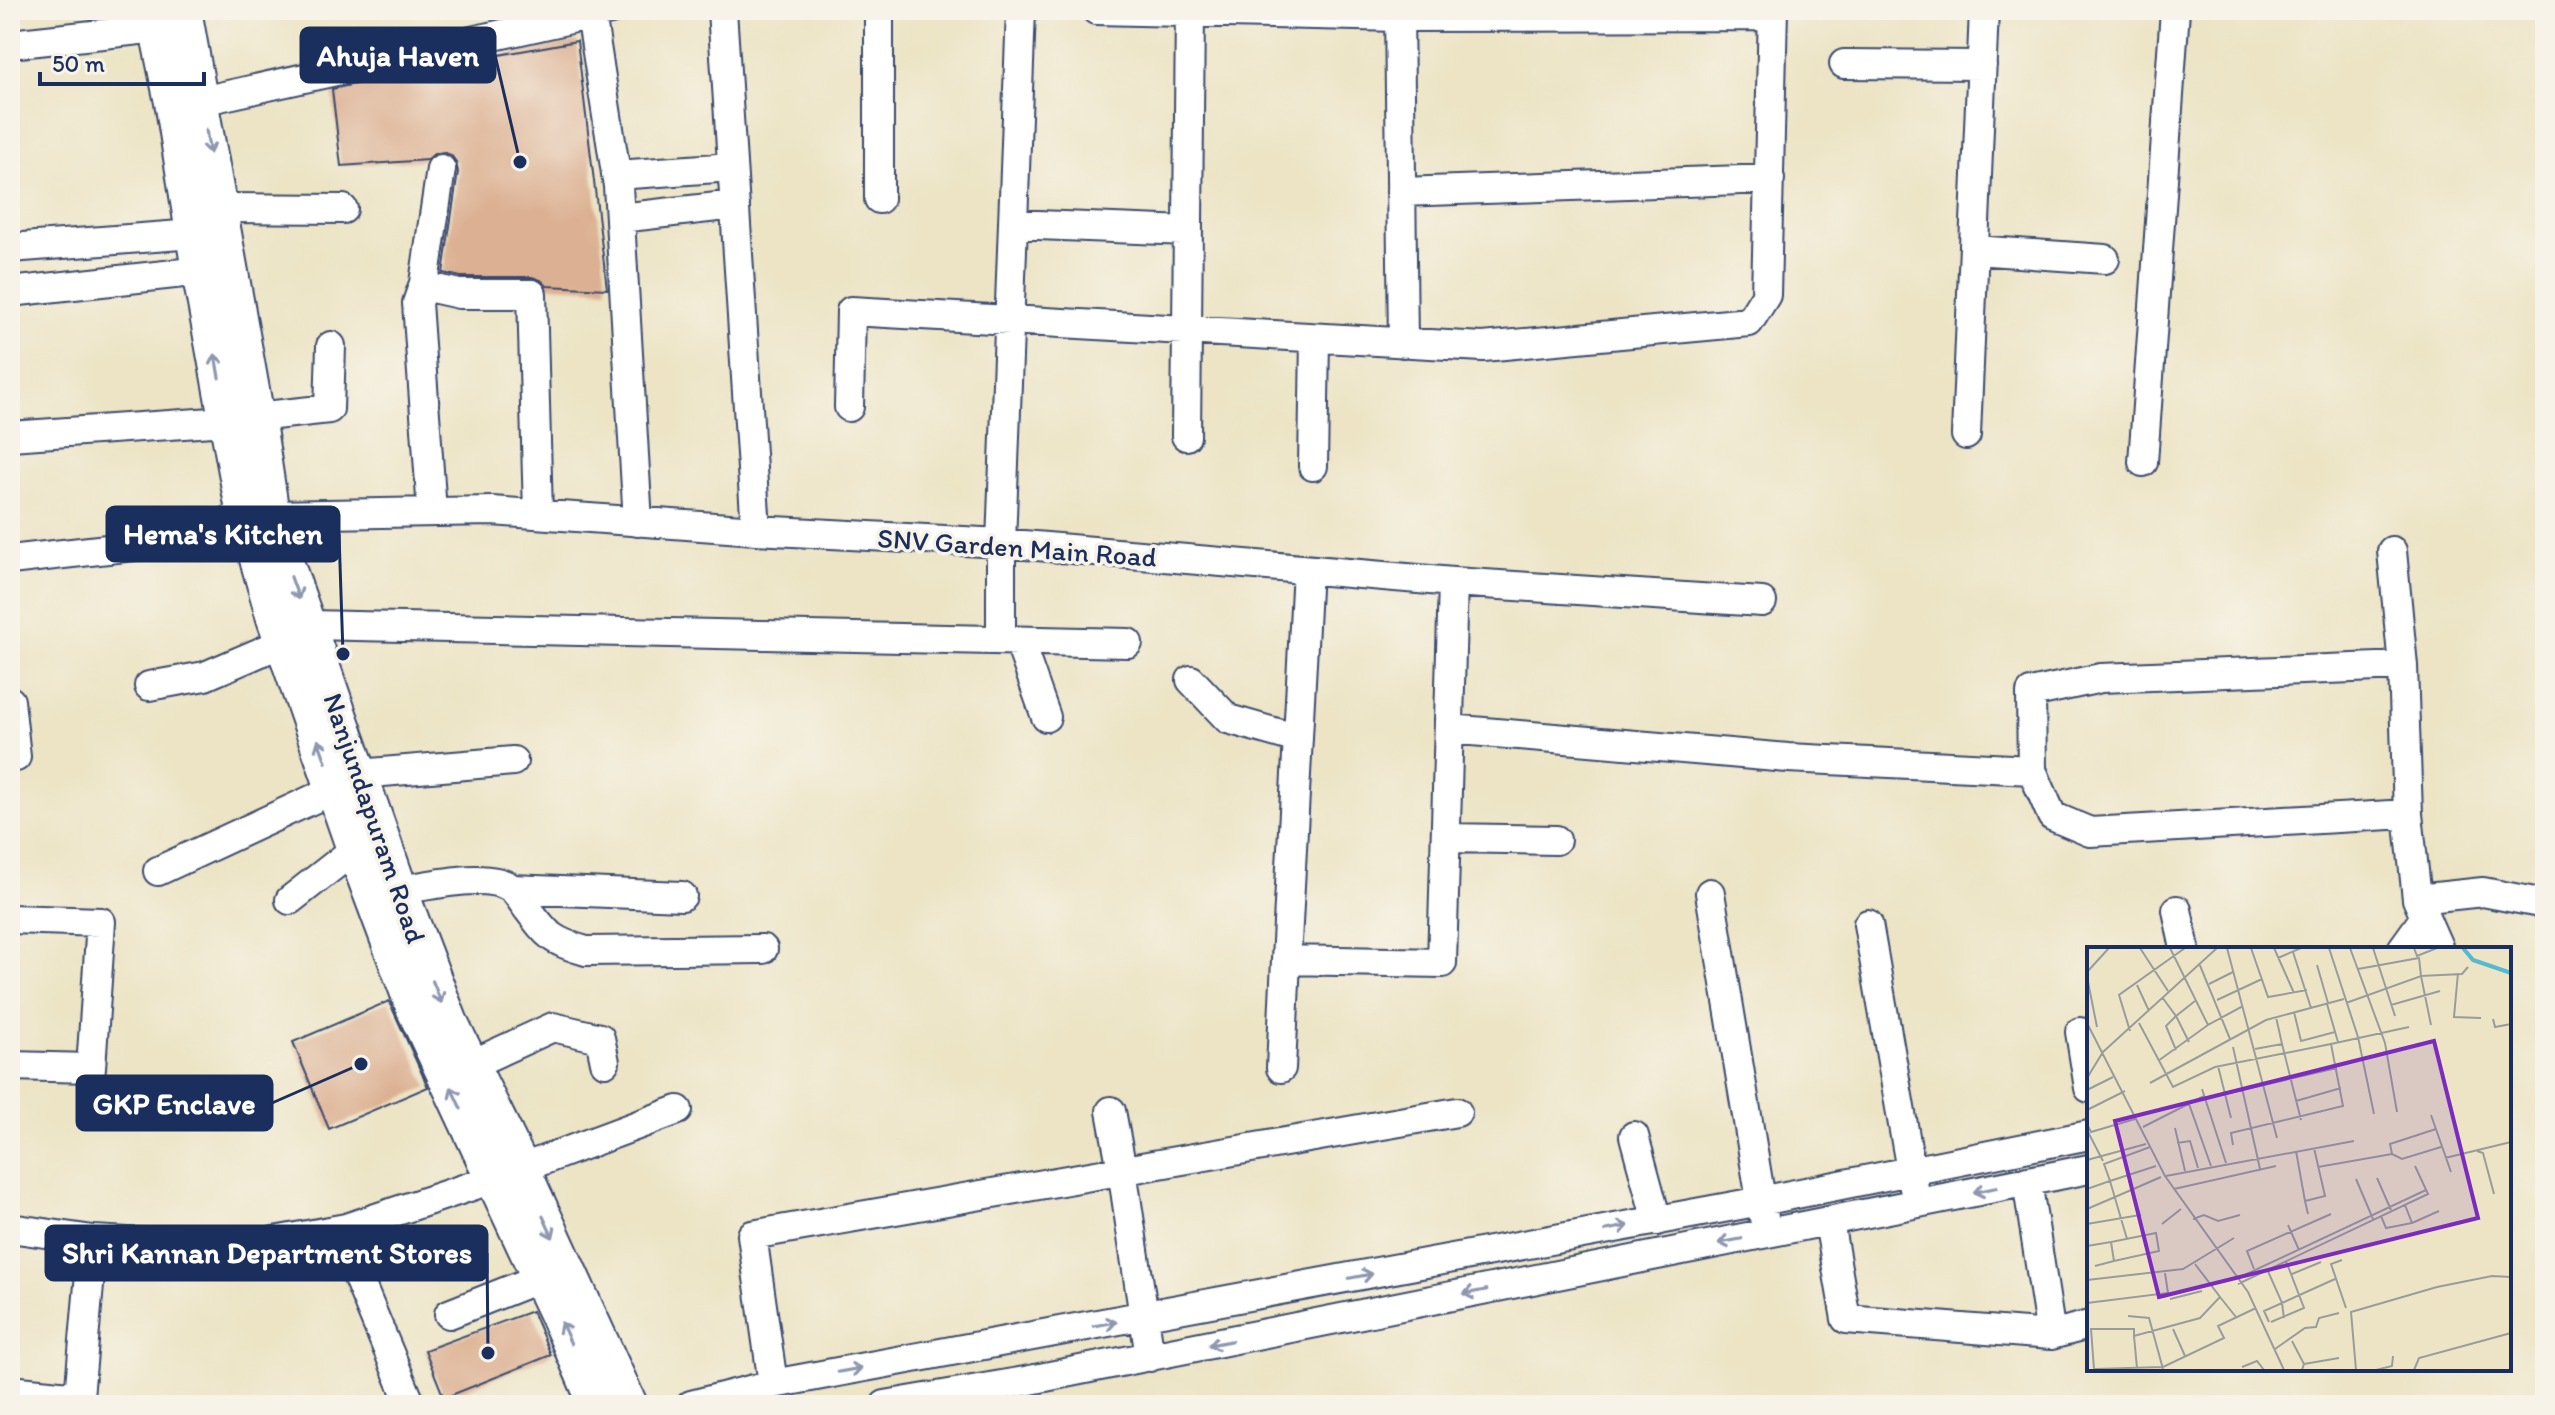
<svg xmlns="http://www.w3.org/2000/svg" width="2555" height="1415" viewBox="0 0 2555 1415" font-family="Itim,sans-serif">
  <style>
    .building { fill: #dcb092 }
    .lines { fill: none; stroke-linecap: round; stroke-linejoin: round }
    .minor-casing { stroke: #3a4a6d; stroke-width: 32 }
    .major-casing { stroke: #3a4a6d; stroke-width: 40 }
    .minor { stroke: #fff; stroke-width: 28 }
    .major { stroke: #fff; stroke-width: 36 }
    .oneway { stroke: #8d97ae }
    .labels { text-anchor: middle; dominant-baseline: central; stroke-width: 7; stroke-linejoin: round; paint-order: stroke }
    .street-label { font-size: 28px; fill: #1b2f5e; stroke: #f7f3e8 }
    .inset-river { fill: none; stroke: #53bad0; stroke-width: 4 }
    .inset-road { fill: none; stroke: #989c9c; stroke-width: 2 }
    .view { fill: #7b2cbf; fill-opacity: 0.15; stroke: #7b2cbf; stroke-width: 4 }
    .inset-edge { fill: none; stroke: #1b2f5e; stroke-width: 4 }
    .leader { fill: none; stroke: #1b2f5e; stroke-width: 3 }
    .callout-dot { fill: #1b2f5e; stroke: #f7f3e8; stroke-width: 3 }
    .callout { fill: #1b2f5e; stroke: #1b2f5e; stroke-width: 3 }
    .callout-label { font-size: 30px; text-anchor: middle; font-weight: bold; fill: #fff }
  </style>
  <rect width="100%" height="100%" fill="#f7f3e8"/>
  <filter id="ink" filterUnits="userSpaceOnUse"><feTurbulence type="fractalNoise" baseFrequency=".0125" numOctaves="2"/><feDisplacementMap in="SourceGraphic" scale="16" xChannelSelector="R" yChannelSelector="G"/><feConvolveMatrix kernelMatrix="1 2 1 2 8 2 1 2 1" color-interpolation-filters="sRGB"/></filter>
  <filter id="wash" filterUnits="userSpaceOnUse"><feTurbulence type="fractalNoise" baseFrequency=".006" numOctaves="4" result="noise"/><feDisplacementMap in="SourceGraphic" scale="32" xChannelSelector="R" yChannelSelector="G"/><feGaussianBlur stdDeviation="1.8" result="paint"/><feColorMatrix in="noise" values="0 0 0 0 0 0 0 0 0 0 0 0 0 0 0 0 0 1.4 0 .05"/><feComposite in="paint" operator="in"/></filter>
  <g filter="url(#wash)">
    <rect width="100%" height="100%" fill="#ece4c5"/>
    <g id="blocks">
      <path class="building" d="M577,41L607,289L547,286L541,280L532,277H461L443,273L458,172L456,162L451,155L443,152L434,154L427,160L341,166L332,89L443,65Z
        M389,1001L428,1087L329,1129L293,1042Z
        M532,1311L551,1355L444,1398L425,1350Z"/>
    </g>
  </g>
  <g filter="url(#ink)">
    <use href="#blocks" fill-opacity="0" stroke="#3a4a6d" stroke-width="2"/>
    <g class="lines">
      <defs>
        <path id="minor" d="M722,10L756,530
          M879,10V199
          M1096,10L1399,17L1772,16
          M1399,10L1403,343
          M591,14L618,186L638,522
          M10,44L158,28
          M1844,64L1982,65
          M201,101L611,10
          M616,175L732,167
          M1401,192L1770,179
          M219,208L343,209
          M620,218L735,205
          M1013,224L1188,231
          M10,248L194,234
          M1974,250L2105,259
          M423,286L459,294H532L538,514
          M10,292L220,269
          M849,407L851,311L1483,347L1749,322L1766,295L1773,10
          M256,417L329,409L331,346
          M1966,435L1984,10
          M10,436L227,421
          M1186,436L1190,10
          M2143,462L2175,10
          M1313,466L1315,338
          M432,512L417,303L424,283L441,169
          M271,515L492,511L756,530L1001,543L1453,582L1762,602
          M2392,551L2403,666L2408,814L2417,899L2439,949
          M10,560L205,538L244,510
          M309,625L1128,643
          M1001,640V543L1021,10
          M1019,641L1046,717
          M2403,666L2101,678L2031,693L2032,770L2052,816L2090,832L2408,814
          M1191,680L1228,719L1298,739
          M149,686L205,676L284,642
          M10,701L16,757L10,758
          M1449,729L1788,758L2032,770
          M359,774L513,761
          M1446,838L1556,840
          M158,871L335,789
          M512,889L682,896
          M399,890C428,886 486,871 511,888C517,892 522,902 527,908C548,936 551,941 586,951L763,949
          M1710,893L1764,1218
          M2417,899L2483,892L2545,904
          M290,900L355,849
          M2177,910L2185,949
          M10,919L101,922L91,1068L10,1066
          M1868,924L1914,1188
          M2402,949L2425,917
          M1286,960L1307,570
          M2080,1032L2089,1088
          M470,1065L553,1027L600,1038L605,1062
          M1281,1068L1286,960L1442,963L1453,582
          M1111,1111L1122,1170L1150,1357
          M1634,1136L1657,1221
          M1829,1222L1846,1319L2051,1335L2027,1181
          M10,1228L93,1240L236,1248L346,1228L493,1179L678,1110
          M338,1230L411,1405
          M449,1314L540,1278
          M2051,1335L2089,1325
          M773,1384L752,1235L1457,1112
          M10,1390L79,1397L93,1240
          M691,1405L773,1384L1761,1201L2089,1135
          M885,1405L1025,1381L2089,1169"/>
        <path id="major" d="M154,10L174,107L200,271L244,510L275,618L355,849L416,1012L566,1333L597,1405
          M183,10L258,429L271,515L284,559L402,898L449,1021L521,1168L629,1405"/>
      </defs>
      <use href="#minor" class="minor-casing"/>
      <use href="#major" class="major-casing"/>
      <use href="#minor" class="minor"/>
      <use href="#major" class="major"/>
    </g>
    <defs><path id="oneway-shaft" d="M-6 0H5M1.5-3L5.5 0L1.5 3" fill="none" stroke-width="1.6" stroke-linecap="round" stroke-linejoin="round" transform="scale(2)"/></defs>
    <g class="oneway">
      <use href="#oneway-shaft" transform="translate(208 142) rotate(81)"/>
      <use href="#oneway-shaft" transform="translate(217 366) rotate(-100)"/>
      <use href="#oneway-shaft" transform="translate(295 588) rotate(70)"/>
      <use href="#oneway-shaft" transform="translate(322 751) rotate(-110)"/>
      <use href="#oneway-shaft" transform="translate(437 992) rotate(68)"/>
      <use href="#oneway-shaft" transform="translate(456 1098) rotate(-115)"/>
      <use href="#oneway-shaft" transform="translate(1985 1190) rotate(168)"/>
      <use href="#oneway-shaft" transform="translate(548 1227) rotate(65)"/>
      <use href="#oneway-shaft" transform="translate(1617 1228) rotate(-11)"/>
      <use href="#oneway-shaft" transform="translate(1730 1241) rotate(169)"/>
      <use href="#oneway-shaft" transform="translate(1361 1276) rotate(-11)"/>
      <use href="#oneway-shaft" transform="translate(1475 1292) rotate(169)"/>
      <use href="#oneway-shaft" transform="translate(1105 1324) rotate(-10)"/>
      <use href="#oneway-shaft" transform="translate(566 1333) rotate(-114)"/>
      <use href="#oneway-shaft" transform="translate(1220 1343) rotate(169)"/>
      <use href="#oneway-shaft" transform="translate(850 1370) rotate(-10)"/>
    </g>
  </g>
  <g class="labels">
    <g class="street-label">
      <text transform="translate(1017 547) rotate(4)">SNV Garden Main Road</text>
      <text transform="translate(375 818) rotate(71)">Nanjundapuram Road</text>
    </g>
  </g>
  <g transform="translate(2087 947)">
    <rect width="424" height="424" fill="#ece4c5"/>
    <path class="inset-river" d="M376,1L386,13L424,26"/>
    <path class="inset-road" d="M53,1L81,44M83,1L121,78L156,59M140,1L190,191M164,1L181,50L220,43M187,1L207,46M242,1L271,90L287,167M263,1L298,96L310,165M286,1L308,69M327,1L330,9L350,1M206,5L224,61M191,11L214,1M112,16L143,92M230,18L241,56M271,22L332,11L334,29L375,27L381,20M0,25L22,1M371,26L367,70L394,71M0,30L10,80M122,37L146,25M50,38L62,64M75,50L89,69L108,54M130,53L175,32M259,56L334,29L344,78M240,57L251,95M304,58L353,44M207,65L214,94L248,85M406,72L408,80L424,77M0,76L78,229L161,345L197,423M52,76L86,140L128,120L244,97L256,159L144,186L146,198M43,84L32,48L98,1M195,97L214,173M244,97L322,80M146,100L173,222M168,102L195,97L189,70M89,103L79,79L89,69L102,95M71,114L121,78M131,119L144,171M0,131L16,105L130,1M63,136L179,73L257,52M115,142L139,216M0,143L26,130M138,147L250,121M209,154L254,141M102,157L124,219M0,163L38,144M344,168L364,225M0,177L4,185L48,172M56,180L117,149M88,181L98,224M349,182L303,197L305,207L315,212L354,200M1,185L16,214M90,196L103,194L111,221M209,204L218,254M390,204L396,206L407,247M358,211L424,195M0,213L59,197M231,220L305,207M79,229L267,194M290,231L304,263M269,232L286,272M0,242L23,234L17,217L63,200M87,242L189,219M28,250L74,230M0,262L28,250M221,267L218,254L238,249L227,201M294,269L299,281L325,276L318,258M106,272L117,268L131,274L153,268M325,276L352,264M0,277L53,268L45,244M75,277L94,262M201,278L212,303M40,292L23,234L69,219M0,299L24,295M255,313L244,317L259,361M108,317L133,350L113,371L47,389V382H4L7,422L76,420L137,391L131,379L169,361M8,319L27,314L24,295L69,286L72,304L27,314M167,322L160,304L244,267M180,322L195,356L248,332M205,327L234,315M151,331L339,243M0,333L96,322L147,291M151,337L341,247L328,219M133,350L149,370M83,352L115,344M0,356L81,346L78,326M41,369L62,371L76,422M182,375L177,364L195,356L197,371M184,375L217,361L199,314M86,382L98,409M47,389L50,421M205,394L217,417L215,423M188,402L218,381L229,380L232,371L252,366M217,417L252,411M155,420L170,414L177,423M269,423L264,365L350,340L405,329L424,330M289,423L305,419L306,409M327,423L332,411L424,386"/>
    <path class="view" d="M347,94L391,271L72,350L28,174Z"/>
    <rect width="424" height="424" class="inset-edge"/>
  </g>
  <path class="leader" d="M520 162L495 55M343 654L339 534M361 1064L272 1103M488 1353L487 1253"/>
  <g class="callout-dot">
    <circle cx="520" cy="162" r="8"/>
    <circle cx="343" cy="654" r="8"/>
    <circle cx="361" cy="1064" r="8"/>
    <circle cx="488" cy="1353" r="8"/>
  </g>
  <g class="callout">
    <rect x="301" y="28" width="194" height="54" rx="8"/>
    <rect x="107" y="507" width="232" height="54" rx="8"/>
    <rect x="77" y="1076" width="195" height="54" rx="8"/>
    <rect x="46" y="1226" width="441" height="54" rx="8"/>
  </g>
  <g class="callout-label">
    <text x="398" y="66">Ahuja Haven</text>
    <text x="223" y="544">Hema's Kitchen</text>
    <text x="174" y="1114">GKP Enclave</text>
    <text x="267" y="1263">Shri Kannan Department Stores</text>
  </g>
  <rect width="2555" height="1415" fill="none" stroke="#f7f3e8" stroke-width="40"/>
  <path d="M40 72v12h164v-12" fill="none" stroke="#1b2f5e" stroke-width="4"/>
  <text x="52" y="72" font-size="24" fill="#1b2f5e" stroke="#f7f3e8" stroke-width="6" paint-order="stroke">50 m</text>
</svg>
